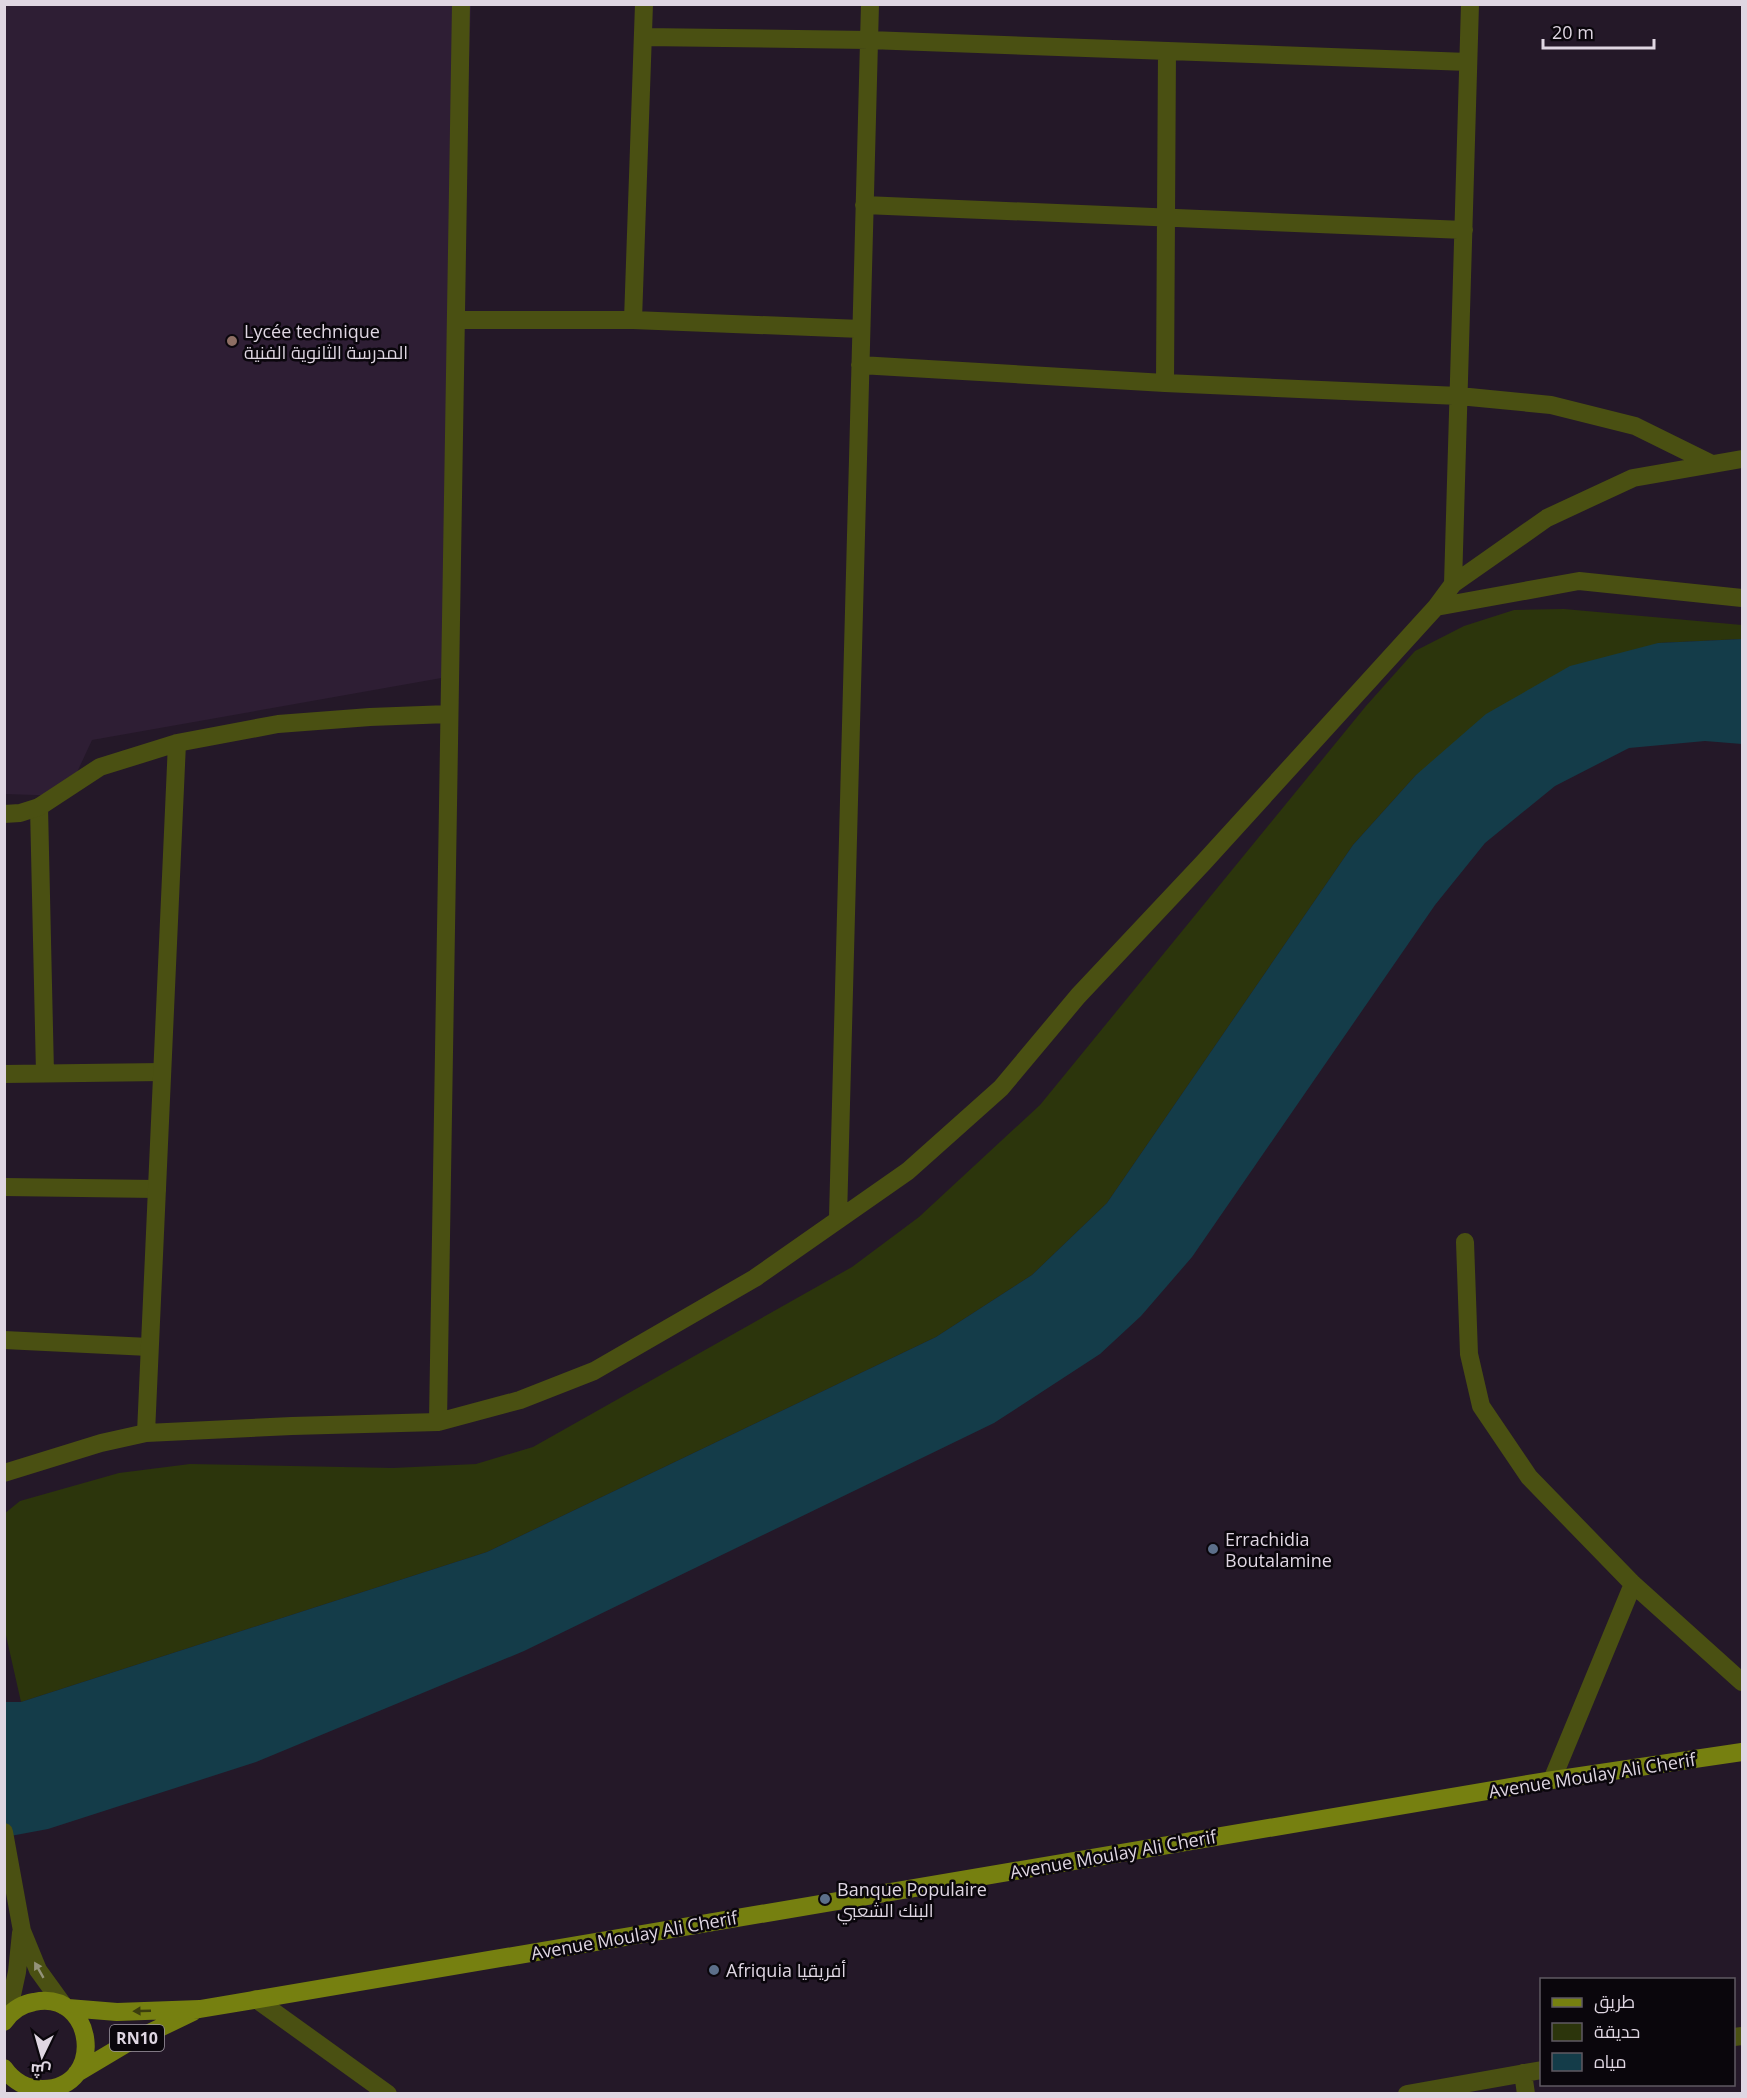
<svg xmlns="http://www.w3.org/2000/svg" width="1747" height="2098" viewBox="0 0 1747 2098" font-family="'Open Sans',Cairo,sans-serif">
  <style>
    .built { fill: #2e1e34 }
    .green { fill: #2c350c }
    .water { fill: #143c49 }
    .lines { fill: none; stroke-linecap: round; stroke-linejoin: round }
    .lane { stroke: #4a5012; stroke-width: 18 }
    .street { stroke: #4a5012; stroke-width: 18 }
    .primary { stroke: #768010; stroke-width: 18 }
    .oneway { fill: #94937a }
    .oneway2 { fill: #3b3d0e }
    .education-dot { fill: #8d6e63; stroke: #0a060c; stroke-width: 2 }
    .service-dot { fill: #5c6f8a; stroke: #0a060c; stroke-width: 2 }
    .labels { text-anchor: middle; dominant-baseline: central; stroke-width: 5; stroke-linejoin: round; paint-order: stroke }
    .shield { fill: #0a060c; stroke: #9f98a2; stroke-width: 1.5 }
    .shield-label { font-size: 16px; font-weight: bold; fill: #dfd6e2 }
    .poi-label { font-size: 18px; fill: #dfd6e2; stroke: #0a060c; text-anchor: start }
    .street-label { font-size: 18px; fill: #dfd6e2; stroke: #0a060c }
  </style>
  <rect width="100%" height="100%" fill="#241828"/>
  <path class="built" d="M5,5H471L447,677L92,740L66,796L5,794Z"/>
  <path class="green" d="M1564,609L1742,625V639L1658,643L1416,775L1353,845L1107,1203L1032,1275L936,1337L487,1552L21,1702L5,1631L4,1514L20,1501L119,1473L190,1464L393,1468L476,1464L533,1447L852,1267L919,1217L1040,1105L1366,706L1415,651L1464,626L1514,610Z"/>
  <path class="water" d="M1742,639V744L1705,741L1629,748L1555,786L1485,843L1435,905L1192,1257L1141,1316L1100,1354L994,1423L524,1651L256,1762L48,1829L5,1837V1702H21L487,1552L936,1337L1032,1275L1107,1203L1353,845L1416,775L1486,714L1570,666L1658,643Z"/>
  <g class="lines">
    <path class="lane" d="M39,807L45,1073
      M4,1074L162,1072
      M4,1187L157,1189
      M4,1340L149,1347"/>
    <path class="street" d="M643,37L869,40L1468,62
      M864,205L1464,230
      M456,320H633L861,329
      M633,320L644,4
      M860,365L1165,383L1459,396L1551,405L1635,426L1712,464
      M1165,383L1167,51
      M1453,584L1470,4
      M1436,607L1579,581L1742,598
      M4,814L20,813L39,807L100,767L177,743L278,724L370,717L449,714
      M838,1218L870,4
      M1465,1242L1469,1354L1481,1406L1529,1477L1633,1584L1742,1682
      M438,1422L461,4
      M146,1433L177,743
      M4,1473L101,1443L146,1433L292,1426L438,1422L520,1400L594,1371L755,1278L908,1171L1001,1088L1078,996L1204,862L1436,607L1453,584L1547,518L1633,478L1742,459
      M1552,1780L1633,1584
      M4,1832L22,1931L38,1970L64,2006
      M256,1999L388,2094
      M7,2018L17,1972L21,1933
      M1734,2037L1742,2036
      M1523,2073L1526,2094
      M1407,2094L1542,2070"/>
    <path class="primary" d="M68,2008L117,2012L200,2009L1552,1780L1742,1752
      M4,2022C11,2011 22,2004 34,2002C95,1989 107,2088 43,2089C27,2089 13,2081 4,2068
      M77,2073L124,2045L193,2012"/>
  </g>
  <defs><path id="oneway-solid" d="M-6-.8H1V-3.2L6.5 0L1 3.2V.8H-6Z" transform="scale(1.5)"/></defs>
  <use class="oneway" href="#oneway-solid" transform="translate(39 1970) rotate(-120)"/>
  <use class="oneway2" href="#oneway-solid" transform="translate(142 2011) rotate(178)"/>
  <circle class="education-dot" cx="232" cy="341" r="6"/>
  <g class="service-dot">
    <circle cx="1213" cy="1549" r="6"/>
    <circle cx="825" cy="1899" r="6"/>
    <circle cx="714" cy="1970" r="6"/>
  </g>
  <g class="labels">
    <rect class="shield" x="110" y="2025" width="54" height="26" rx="4.5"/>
    <g class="shield-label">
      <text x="137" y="2038">RN10</text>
    </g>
    <g class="poi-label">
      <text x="244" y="331">Lycée technique<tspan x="244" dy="21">المدرسة الثانوية الفنية</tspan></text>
      <text x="1225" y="1539">Errachidia<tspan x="1225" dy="21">Boutalamine</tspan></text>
      <text x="837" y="1889">Banque Populaire<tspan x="837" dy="21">البنك الشعبي</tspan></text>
      <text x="726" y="1970">Afriquia أفريقيا</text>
    </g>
    <g class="street-label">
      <text transform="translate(1592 1775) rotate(-9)">Avenue Moulay Ali Cherif</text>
      <text transform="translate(1113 1854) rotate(-10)">Avenue Moulay Ali Cherif</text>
      <text transform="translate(634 1935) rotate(-10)">Avenue Moulay Ali Cherif</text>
    </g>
  </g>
  <rect width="1747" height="2098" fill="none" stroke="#dfd6e2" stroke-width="12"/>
  <rect x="1540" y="1978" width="195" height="108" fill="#0a060c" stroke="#5f5962" stroke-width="1.5"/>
  <rect x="1552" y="1998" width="30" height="9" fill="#768010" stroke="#5f5962" stroke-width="1.5"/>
  <text x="1594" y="2008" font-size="18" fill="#dfd6e2">طريق</text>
  <rect x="1552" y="2023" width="30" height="18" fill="#2c350c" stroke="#5f5962" stroke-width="1.5"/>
  <text x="1594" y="2038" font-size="18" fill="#dfd6e2">حديقة</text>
  <rect x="1552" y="2053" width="30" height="18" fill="#143c49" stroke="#5f5962" stroke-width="1.5"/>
  <text x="1594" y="2068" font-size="18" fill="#dfd6e2">مياه</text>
  <g transform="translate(42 2056) rotate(185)" stroke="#0a060c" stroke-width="4.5" paint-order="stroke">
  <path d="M0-4.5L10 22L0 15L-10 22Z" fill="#dfd6e2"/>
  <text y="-9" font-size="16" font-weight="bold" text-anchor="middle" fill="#dfd6e2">ش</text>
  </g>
  <path d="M1543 39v9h111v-9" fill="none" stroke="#dfd6e2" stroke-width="3"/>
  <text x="1552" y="39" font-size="18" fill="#dfd6e2" stroke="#0a060c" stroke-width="4.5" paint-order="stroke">20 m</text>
</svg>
